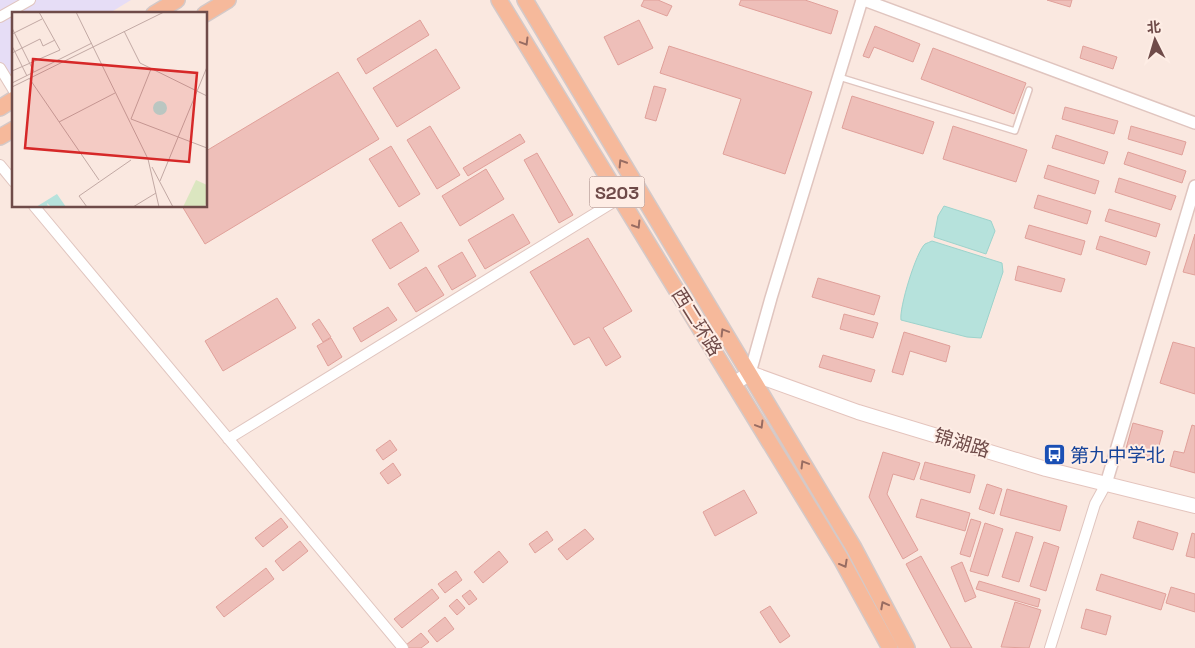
<svg xmlns="http://www.w3.org/2000/svg" width="1195" height="648" viewBox="0 0 1195 648" font-family="'Space Grotesk','Noto Sans SC',sans-serif">
  <style>
    .education { fill: #e6ddf6 }
    .water { fill: #b6e2dc; stroke: #9dd3cc }
    .building { fill: #eebfb9; stroke: #e0a09a }
    .lines { fill: none; stroke-linecap: round; stroke-linejoin: round }
    .service-casing { stroke: #e0c5bf; stroke-width: 8 }
    .minor-casing { stroke: #e0c5bf; stroke-width: 12 }
    .tertiary-casing { stroke: #e0c5bf; stroke-width: 14 }
    .secondary-casing { stroke: #e4c4bd; stroke-width: 16 }
    .primary-casing { stroke: #d4c9c8; stroke-width: 18 }
    .service { stroke: #fff; stroke-width: 5 }
    .minor { stroke: #fff; stroke-width: 10 }
    .tertiary { stroke: #fff; stroke-width: 11 }
    .secondary { stroke: #fff; stroke-width: 14 }
    .primary { stroke: #f6b99b; stroke-width: 15 }
    .oneway { stroke: #986c62 }
    .labels { text-anchor: middle; dominant-baseline: central; stroke-width: 4; stroke-linejoin: round; paint-order: stroke }
    .shield { fill: #feede5; stroke: #9a7c78; stroke-width: 1 }
    .shield-label { font-size: 18px; font-weight: bold; fill: #6f4b49 }
    .street-label { font-size: 19px; fill: #6f4b49; stroke: #feede5 }
    .transit-label { font-size: 19px; fill: #164399; stroke: #feede5; text-anchor: start }
    .inset-road { fill: none; stroke: #c2a9a4; stroke-width: 1 }
    .view { fill: #d62828; fill-opacity: 0.15; stroke: #d62828; stroke-width: 2.5 }
    .inset-edge { fill: none; stroke: #6f4b49; stroke-width: 2.5 }
  </style>
  <rect width="100%" height="100%" fill="#fae8e0"/>
  <path class="education" d="M0,0H131L108,14H14V72L0,80Z"/>
  <path class="water" d="M944,206L991,221L995,231L986,254L934,237L938,216Z
    M932,241L1002,263L1003,272L981,338L967,337L901,320C899,308 916,252 925,244C927,243 930,242 932,241Z"/>
  <path class="building" d="M644,0H658L672,6L667,16L641,6Z
    M741,0H805L838,11L831,34L739,5Z
    M1047,0H1072L1070,7Z
    M420,20L429,35L366,74L357,59Z
    M639,20L653,48L618,65L604,37Z
    M875,26L920,44L913,62L874,47L869,58L863,56Z
    M669,46L812,92L785,174L723,154L741,99L660,73Z
    M1083,46L1117,57L1113,69L1080,58Z
    M933,48L1026,83L1014,114L921,79Z
    M436,49L460,88L397,127L373,88Z
    M338,72L379,139L205,244L182,206H206V151Z
    M654,86L666,89L656,121L645,118Z
    M852,96L934,122L923,154L842,128Z
    M1065,107L1118,121L1114,134L1062,119Z
    M430,126L460,175L437,189L407,140Z
    M953,126L1027,150L1016,182L943,159Z
    M1131,126L1186,142L1182,155L1128,139Z
    M520,134L525,142L468,176L463,168Z
    M1056,135L1108,152L1104,164L1052,148Z
    M391,146L420,194L399,207L369,159Z
    M1128,152L1186,171L1182,183L1124,164Z
    M537,153L573,215L559,223L524,160Z
    M1048,165L1099,181L1095,194L1044,178Z
    M486,169L504,199L460,226L442,196Z
    M1119,178L1176,196L1171,210L1115,192Z
    M1038,195L1091,211L1087,224L1034,208Z
    M1109,209L1160,224L1156,237L1105,221Z
    M513,214L530,243L485,269L468,240Z
    M401,222L419,251L390,269L372,240Z
    M1029,225L1085,241L1081,255L1025,238Z
    M1195,234V275L1183,272Z
    M1100,236L1150,252L1146,265L1096,249Z
    M588,238L632,311L603,328L621,357L606,366L589,337L574,345L530,272Z
    M462,252L476,276L452,290L438,266Z
    M1018,266L1065,279L1061,292L1015,280Z
    M426,267L444,295L416,312L398,284Z
    M818,278L880,296L874,315L812,297Z
    M277,298L296,328L223,371L205,341Z
    M388,307L397,320L361,342L353,328Z
    M844,314L878,323L873,338L840,329Z
    M319,319L331,337L323,342L312,324Z
    M904,332L950,346L946,362L910,351L903,375L892,372Z
    M331,338L342,357L328,366L317,346Z
    M1173,342L1195,348V394L1160,383Z
    M823,355L875,370L871,382L819,367Z
    M1133,423L1163,431L1155,460L1125,452Z
    M1192,425L1195,426V473L1170,466L1174,451L1184,453Z
    M390,440L397,450L383,460L376,450Z
    M883,452L920,463L914,480L893,474L887,494L918,550L903,559L869,497Z
    M925,462L975,475L970,493L920,479Z
    M393,463L401,475L388,484L380,473Z
    M987,484L1002,489L994,514L979,509Z
    M1007,489L1067,506L1060,531L1000,515Z
    M744,490L757,513L715,536L703,512Z
    M921,499L970,513L965,531L916,517Z
    M281,518L288,527L263,547L255,538Z
    M971,519L981,522L970,557L960,554Z
    M1138,521L1178,533L1173,550L1133,538Z
    M985,523L1003,529L988,576L970,571Z
    M585,529L594,539L567,560L558,549Z
    M547,531L553,540L535,553L529,544Z
    M1016,532L1033,537L1019,582L1002,577Z
    M1192,533L1195,534V558L1186,556Z
    M300,541L308,551L283,571L275,561Z
    M1044,542L1059,547L1046,591L1030,586Z
    M499,551L508,562L483,583L474,572Z
    M921,556L972,648H951L906,564Z
    M962,562L976,597L965,602L951,567Z
    M266,568L274,579L224,617L216,607Z
    M456,571L462,580L445,593L438,584Z
    M1101,574L1166,594L1161,610L1096,590Z
    M979,581L1040,599L1038,607L976,589Z
    M1171,587L1195,594V612L1166,603Z
    M432,589L439,598L402,628L394,619Z
    M470,590L477,599L469,605L462,596Z
    M457,599L465,608L457,615L449,606Z
    M1015,602L1041,610L1029,648L1001,647Z
    M770,606L790,636L780,643L760,612Z
    M1086,609L1111,616L1106,635L1081,628Z
    M445,617L454,629L437,642L428,631Z
    M421,633L429,642L421,648H408L406,645Z"/>
  <g class="lines">
    <defs>
      <path id="service" d="M839,77L1015,131L1029,90"/>
      <path id="minor" d="M0,17L30,0
        M0,68L14,91
        M0,165L14,182
        M34,206L403,648
        M228,439L620,198
        M1050,648L1095,504L1106,484"/>
      <path id="tertiary" d="M864,0L1195,123
        M750,373L771,298L862,0
        M1106,484L1195,186"/>
      <path id="secondary" d="M735,383L750,373L858,412L1046,469L1195,506"/>
      <path id="primary" d="M499,0L841,559L890,648
        M525,0L854,548L907,648
        M154,14L177,0
        M205,14L228,0
        M0,108L14,99
        M0,137L14,129"/>
    </defs>
    <use href="#service" class="service-casing"/>
    <use href="#minor" class="minor-casing"/>
    <use href="#tertiary" class="tertiary-casing"/>
    <use href="#secondary" class="secondary-casing"/>
    <use href="#primary" class="primary-casing"/>
    <use href="#service" class="service"/>
    <use href="#minor" class="minor"/>
    <use href="#tertiary" class="tertiary"/>
    <use href="#secondary" class="secondary"/>
    <use href="#primary" class="primary"/>
  </g>
  <defs><path id="oneway-chevron" d="M-2-3.5L2.5 0L-2 3.5" fill="none" stroke-width="1.6" stroke-linecap="round" stroke-linejoin="round" transform="scale(1.25)"/></defs>
  <g class="oneway">
    <use href="#oneway-chevron" transform="translate(525 42) rotate(59)"/>
    <use href="#oneway-chevron" transform="translate(622 163) rotate(-122)"/>
    <use href="#oneway-chevron" transform="translate(637 225) rotate(58)"/>
    <use href="#oneway-chevron" transform="translate(724 332) rotate(-121)"/>
    <use href="#oneway-chevron" transform="translate(760 425) rotate(59)"/>
    <use href="#oneway-chevron" transform="translate(804 464) rotate(-121)"/>
    <use href="#oneway-chevron" transform="translate(844 564) rotate(61)"/>
    <use href="#oneway-chevron" transform="translate(884 605) rotate(-118)"/>
  </g>
  <defs>
    <symbol id="bus-square" viewBox="-11 -11 22 22"><rect x="-9" y="-9" width="18" height="18" rx="4" fill="#1a4fb4" stroke="#feede5"/><path d="M-5-6H5V4H4V6H2V4H-2V6H-4V4H-5ZM-3.5-4V0h7V-4ZM-3.5 1.2v1.5H-2V1.2ZM2 1.2v1.5H3.5V1.2Z" fill="#fff"/></symbol>
  </defs>
  <g fill-rule="evenodd">
    <use href="#bus-square" x="1042" y="442" width="25" height="25"/>
  </g>
  <g class="labels">
    <rect class="shield" x="589.5" y="176.5" width="55" height="31" rx="4"/>
    <g class="shield-label">
      <text x="617" y="192">S203</text>
    </g>
    <g class="street-label">
      <text transform="translate(697 322) rotate(58)">西二环路</text>
      <text transform="translate(962 443) rotate(17)">锦湖路</text>
    </g>
    <g class="transit-label">
      <text x="1070" y="455">第九中学北</text>
    </g>
  </g>
  <g transform="translate(12 12)">
    <rect width="195" height="195" fill="#fae8e0"/>
    <path d="M184,168L195,173V190L192,195H171Z" fill="#dbe6c0"/>
    <path d="M141 96a7 7 0 1 1 14 0a7 7 0 1 1-14 0ZM45,182L54,195H39L35,191L36,195H24Z" fill="#b6e2dc"/>
    <path class="inset-road" d="M64,0L136,147L147,195M0,16L22,60M112,19L128,51L195,84M0,22L30,7M0,34L15,64M0,41L28,27L31,34L43,28M0,59L48,38L27,0M17,66L87,168M0,71L80,31M0,75L152,0M119,107L139,57M119,107L195,136M47,110L103,81M140,155L161,195M148,169L195,55M75,195L67,184L119,148M121,195L144,181"/>
    <path class="view" d="M21,47L185,61L177,150L13,136Z"/>
    <rect width="195" height="195" class="inset-edge"/>
  </g>
  <g transform="translate(1155 40) rotate(355)" stroke="#feede5" stroke-width="4" paint-order="stroke">
  <path d="M0-4L9 19L0 12L-9 19Z" fill="#6f4b49"/>
  <text y="-8" font-size="14" font-weight="bold" text-anchor="middle" fill="#6f4b49">北</text>
  </g>
</svg>
